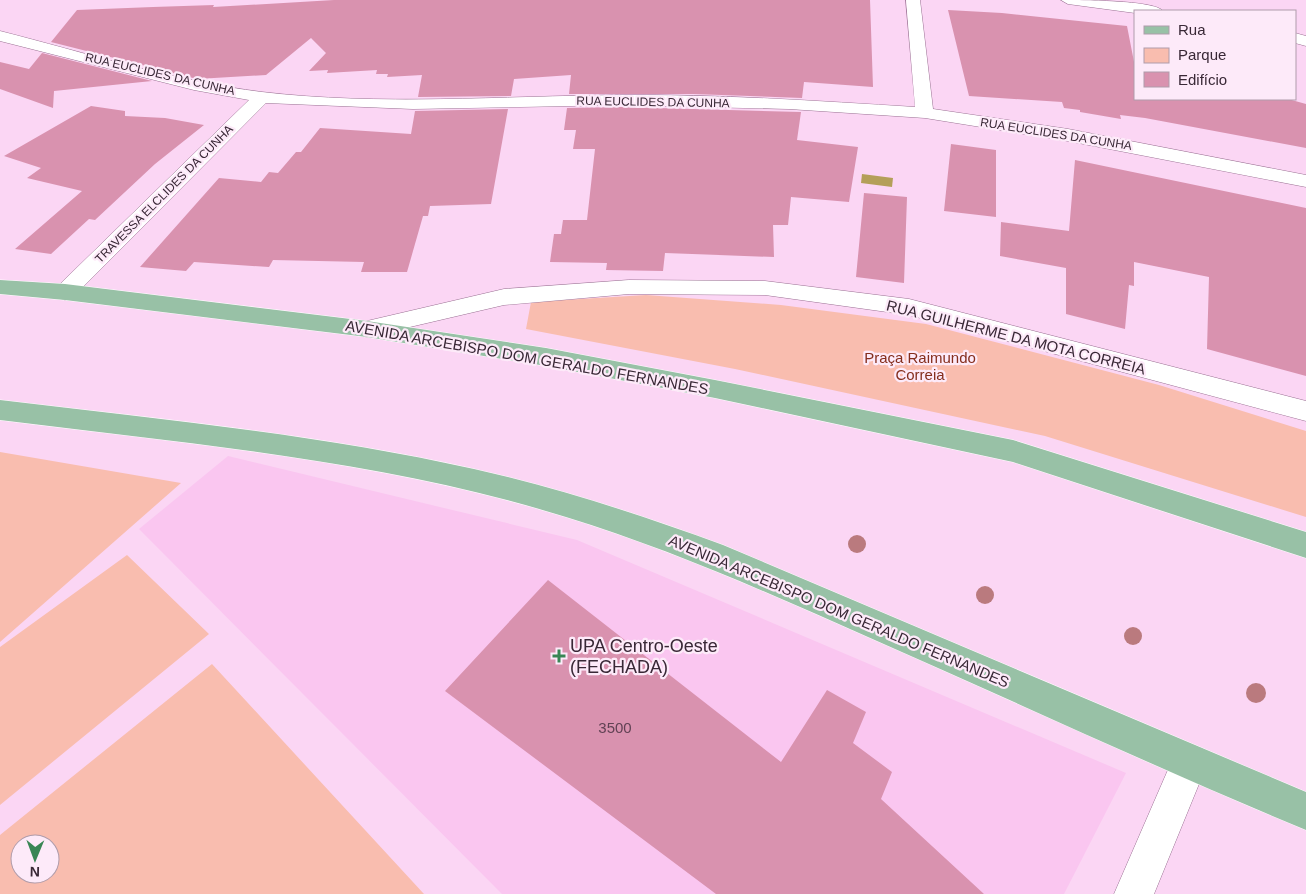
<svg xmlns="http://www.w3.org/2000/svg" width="1306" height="894" viewBox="0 0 1306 894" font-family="Helvetica,sans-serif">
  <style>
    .built { fill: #fac6f0 }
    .green { fill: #f9bdaf; fill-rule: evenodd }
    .water { fill: #b49f59 }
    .building { fill: #d992af }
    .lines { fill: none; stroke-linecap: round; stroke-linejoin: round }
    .street-casing { stroke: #9a7193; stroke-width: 1 }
    .primary-casing { stroke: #fff; stroke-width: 1 }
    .street { fill: #fff; fill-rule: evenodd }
    .primary { fill: #98c1a6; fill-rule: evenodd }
    .tree { fill: #ba7a7e }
    .poi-dot { fill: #398655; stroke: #fdeaf9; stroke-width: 2 }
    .labels { text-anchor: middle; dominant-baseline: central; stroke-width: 4.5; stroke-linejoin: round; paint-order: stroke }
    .far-street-label { font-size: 12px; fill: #392836; stroke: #fdeaf9 }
    .street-label { font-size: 15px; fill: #392836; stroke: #fdeaf9 }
    .park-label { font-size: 15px; fill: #852e1d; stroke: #fdeaf9 }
    .near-number-label { font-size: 15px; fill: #614254 }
    .near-poi-label { font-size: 18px; fill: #392836; stroke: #fdeaf9; text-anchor: start }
  </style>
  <rect width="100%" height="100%" fill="#fbd6f4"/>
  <path class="built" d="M228,456L577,540L1126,773L1064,894H502L139,529Z"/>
  <path class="green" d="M646,295L781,305L926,324L1159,385L1306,431V517L1045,436L735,369L526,329L531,302Z
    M0,452L181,483L0,642Z
    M127,555L209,634L0,805V647Z
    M212,664L424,894H0V835ZM20,844H50V874H20Z"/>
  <path class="water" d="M862,174L893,178L892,187L861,183Z"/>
  <path class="building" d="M334,0H870L873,87L804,82L802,98L693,94H569L571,75L514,79L511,96L418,97L422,75L387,77L388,74H376L377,70L327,73L328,70L309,71L326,53L311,38L266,75L197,79L51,42L77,10L153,7L214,5L213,7Z
    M948,10L1002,13L1127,26L1135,67V99H1288L1306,104V148L1145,118L1120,115L1121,119L1080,112V110L1064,108L1062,102L969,96Z
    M42,53L152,81L54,91L53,108L0,89V62L29,69Z
    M91,106L125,111V116L165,118L204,125L155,164L95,220L89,219L51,254L15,249L82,191L27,178L41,168L4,156Z
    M622,107L801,112L797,140L858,147L849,202L791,197L788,225H773L774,257L665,253L663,271L606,270L607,263L550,262L554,234H561L563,220H587L595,149H573L576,130H564L567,108Z
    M508,109L491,204L430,206L428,216H423L407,272H361L364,262L273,260L269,267L194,262L186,271L140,267L219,178L261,182L269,172L278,173L296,152H301L320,128L411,134L415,111Z
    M951,144L996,150V217L944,211Z
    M1075,160L1306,208V376L1207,349L1209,277L1134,262V286L1129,285L1125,329L1066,314V268L1000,256L1001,222L1069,231Z
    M864,193L907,197L904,283L856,277Z
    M548,580L781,762L827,690L866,712L853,743L892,772L881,799L984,894H716L445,691Z"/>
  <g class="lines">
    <defs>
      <path id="street" d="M906,0H920L933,109L1068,129L1306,175V187L1068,141L925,118L789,109L622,105L413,109L266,103L73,297L65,300L57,297L53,292L57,287L249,100L194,90L0,41V31C86,53 174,81 262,92C380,106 501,96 619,95C718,94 817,101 915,107Z
        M1061,0C1077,0 1155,0 1163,11L1135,13L1068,4Z
        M1295,33L1306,36V46L1295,43Z
        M629,280L765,281L909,299L1306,401V421L909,315L765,295L629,294L504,305L367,337L358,335L355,329L358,323L367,321L504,289Z
        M1190,744L1203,749L1208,762L1154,894H1114L1177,749Z"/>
      <path id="primary" d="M0,280L65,284L367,321L546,348L715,380L1013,440L1306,532V558L1013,462L715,398L546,366L367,337L65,300L0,294Z
        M0,400C158,419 318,434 474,469C559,488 641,515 723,545L1306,792V830C1159,769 1014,701 868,637C769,593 670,549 566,517C383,460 190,444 0,420Z"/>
    </defs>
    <use href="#street" class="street-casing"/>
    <use href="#primary" class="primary-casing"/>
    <use href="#street" class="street"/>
    <use href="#primary" class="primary"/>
  </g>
  <g class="tree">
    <circle cx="857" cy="544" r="9"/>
    <circle cx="985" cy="595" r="9"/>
    <circle cx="1133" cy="636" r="9"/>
    <circle cx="1256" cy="693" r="10"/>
  </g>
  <path class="poi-dot" d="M556.5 648.5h5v5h5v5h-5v5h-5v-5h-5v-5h5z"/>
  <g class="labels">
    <g class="far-street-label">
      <text transform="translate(160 74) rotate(13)">RUA EUCLIDES DA CUNHA</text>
      <text transform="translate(653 102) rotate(1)">RUA EUCLIDES DA CUNHA</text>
      <text transform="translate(1056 134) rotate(9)">RUA EUCLIDES DA CUNHA</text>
      <text transform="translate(164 194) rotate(-45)">TRAVESSA ELCLIDES DA CUNHA</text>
    </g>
    <g class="street-label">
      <text transform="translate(1016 337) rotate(14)">RUA GUILHERME DA MOTA CORREIA</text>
      <text transform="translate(527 357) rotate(10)">AVENIDA ARCEBISPO DOM GERALDO FERNANDES</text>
      <text transform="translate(839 611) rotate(23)">AVENIDA ARCEBISPO DOM GERALDO FERNANDES</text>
    </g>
    <g class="park-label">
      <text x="920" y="357">Praça Raimundo<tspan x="920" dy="17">Correia</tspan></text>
    </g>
    <g class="near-number-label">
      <text x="615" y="727">3500</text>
    </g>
    <g class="near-poi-label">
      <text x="570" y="646">UPA Centro-Oeste<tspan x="570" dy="21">(FECHADA)</tspan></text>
    </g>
  </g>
  <rect x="1134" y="10" width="162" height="90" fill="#fdeaf9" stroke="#af9cab"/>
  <rect x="1144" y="26" width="25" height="8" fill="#98c1a6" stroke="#af9cab"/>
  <text x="1178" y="35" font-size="15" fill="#392836">Rua</text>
  <rect x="1144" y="48" width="25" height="15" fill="#f9bdaf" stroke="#af9cab"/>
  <text x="1178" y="60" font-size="15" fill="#392836">Parque</text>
  <rect x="1144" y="72" width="25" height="15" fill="#d992af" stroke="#af9cab"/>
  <text x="1178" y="85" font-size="15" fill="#392836">Edifício</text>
  <g transform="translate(35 859) rotate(181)"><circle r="24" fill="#fdeaf9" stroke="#af9cab"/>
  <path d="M0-4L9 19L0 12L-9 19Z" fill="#398655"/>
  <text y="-8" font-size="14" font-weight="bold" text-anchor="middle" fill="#392836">N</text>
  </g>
</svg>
